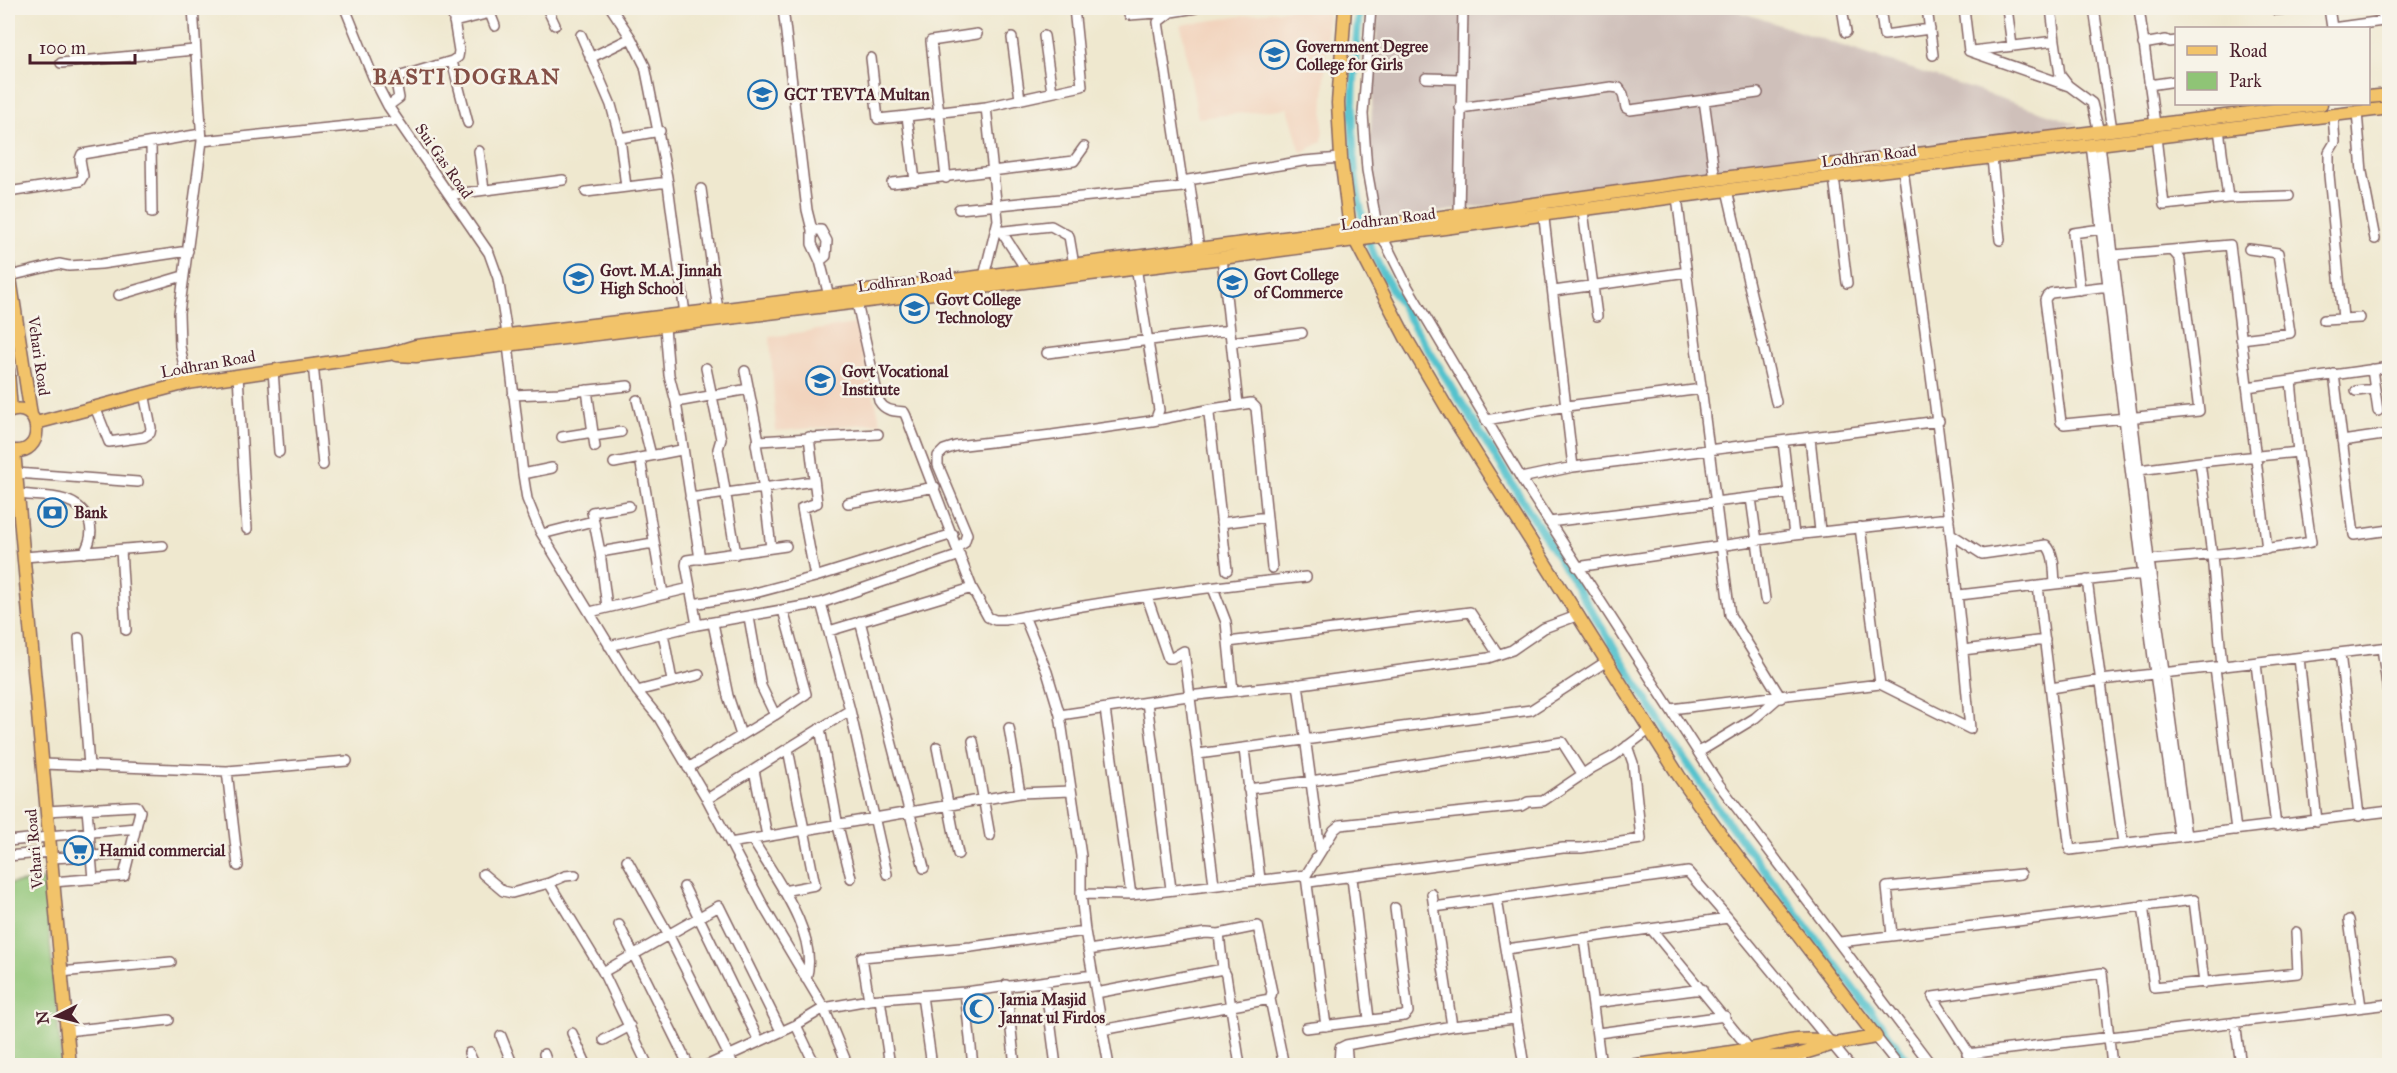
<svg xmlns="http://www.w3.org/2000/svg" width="2397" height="1073" viewBox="0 0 2397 1073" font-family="'IM FELL Great Primer',serif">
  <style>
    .built { fill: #f2d4be }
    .industrial { fill: #cfc0ba }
    .green { fill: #8fc476; stroke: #6c7250; stroke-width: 1.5 }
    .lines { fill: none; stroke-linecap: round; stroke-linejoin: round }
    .canal { stroke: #55c2cd; stroke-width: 8 }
    .minor-casing { stroke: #846564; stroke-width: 12 }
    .major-casing { stroke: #846564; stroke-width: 15 }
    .minor { stroke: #fff; stroke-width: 9 }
    .major { stroke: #f2c36a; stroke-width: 12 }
    .labels { text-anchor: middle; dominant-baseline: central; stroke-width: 5; stroke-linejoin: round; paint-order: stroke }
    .poi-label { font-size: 16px; font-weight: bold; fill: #4a1f2b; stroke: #f7f3e8; text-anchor: start }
    .street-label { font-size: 16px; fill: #4a1f2b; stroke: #f7f3e8 }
    .district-label { font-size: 22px; font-weight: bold; letter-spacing: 1.5px; fill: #844f46; stroke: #f7f3e8 }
  </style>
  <rect width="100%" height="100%" fill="#f7f3e8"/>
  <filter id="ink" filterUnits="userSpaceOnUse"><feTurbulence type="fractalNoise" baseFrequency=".0167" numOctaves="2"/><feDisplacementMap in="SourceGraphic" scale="12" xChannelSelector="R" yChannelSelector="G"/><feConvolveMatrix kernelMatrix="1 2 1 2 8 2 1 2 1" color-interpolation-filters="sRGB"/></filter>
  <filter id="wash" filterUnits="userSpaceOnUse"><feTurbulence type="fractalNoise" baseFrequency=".008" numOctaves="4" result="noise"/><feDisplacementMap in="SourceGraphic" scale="24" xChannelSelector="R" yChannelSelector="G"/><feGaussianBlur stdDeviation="1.35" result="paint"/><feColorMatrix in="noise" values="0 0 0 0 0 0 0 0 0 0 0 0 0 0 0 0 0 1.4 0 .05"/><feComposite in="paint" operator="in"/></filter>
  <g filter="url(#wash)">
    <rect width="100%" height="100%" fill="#efe8cf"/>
    <path class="built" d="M1295,8H1328L1322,142L1301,153L1288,108L1198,118L1181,25Z
      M855,324L881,423L776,431L770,337Z"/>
    <path class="industrial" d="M1378,8H1728L2078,124L1382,220L1374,187L1370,140Z"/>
    <path class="green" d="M44,880L62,1065H11L8,1025V884Z"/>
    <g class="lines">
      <path class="canal" d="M1359,8C1353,85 1345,163 1368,239C1376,267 1396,294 1410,320L1678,750L1719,810L1912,1066"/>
    </g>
  </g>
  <g filter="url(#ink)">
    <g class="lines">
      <defs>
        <path id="minor" d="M345,8L373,77L388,106L489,253L498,278L507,334
          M488,8L495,26
          M547,8L555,25
          M611,8L631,38L645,66L667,177L685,314
          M783,8L807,210L812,230V244L820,261L829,296
          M1128,8L1129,15L1171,12
          M1196,8L1171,12L1158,22L1182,181L1304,161L1341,158
          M1371,8L1363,114L1367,170L1377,226
          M1842,8L1846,32
          M1880,8L1884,35L1930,29
          M1927,8L1933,55
          M1964,8L1969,51
          M2007,8L2012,46
          M2094,8L2112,130
          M2139,8L2155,124
          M2329,8L2332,28
          M2276,10L2293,8
          M454,22L490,13
          M2332,28L2383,21L2382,8
          M581,35L611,105L620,138L626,187
          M1044,36L1052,92
          M1012,38L1020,99
          M2055,41L2060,75L2067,84
          M2143,44L2166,40L2169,42L2176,41
          M1969,51L2069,86L2092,103L2099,132
          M1972,51L2055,41L2051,8
          M590,58L631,38
          M871,58L878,119L907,116
          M452,61L468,123
          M61,63L194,50
          M1426,78L1460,79
          M2149,85L2176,81
          M1704,100L1715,179
          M388,106L399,98L396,82L398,77L452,61L458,57L459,51L452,8
          M1460,108L1611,87L1619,88L1623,94L1626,108L1630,110L1758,93
          M2357,112L2362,172L2375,239
          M2333,115L2335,142L2329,152V175L2343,318
          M2156,137L2164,205L2228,198L2219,129
          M620,138L660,131
          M202,141L397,121
          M151,143L152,213
          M2100,144L2149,560L2186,836
          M2091,145L2155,674L2179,836
          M479,151L484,190
          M1992,158L2000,240
          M1903,169C1929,355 1954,541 1970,729
          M1834,177L1847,283
          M946,178L931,41L977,34
          M1189,180L1200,255
          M915,181L907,116L986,107
          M892,183L1074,161L1084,147
          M701,189L718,310
          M1727,190L1776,402
          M8,192L80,181L83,176L80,159L82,154L201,134
          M586,192L668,182
          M450,196L455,194L563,180
          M1677,197L1730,615L1781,698
          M2228,198L2289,196
          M959,209L1183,187L1182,181
          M1543,210L1573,467
          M1583,211L1597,316
          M1459,214L1463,8
          M812,230H821L827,241L826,256L820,261
          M1001,231L1027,271
          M995,232L1051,226L1069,236L1074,265
          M1382,236L1406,284L1521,478L1718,783L1932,1066
          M2114,255L2230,245L2267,549
          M1222,258L1238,405
          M10,276L59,264L69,266L101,264L188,251
          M984,276L998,220L986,107L1082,86L1074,8
          M2109,286L2051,293L2047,296L2045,300L2061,422L2064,424L2199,411L2180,259L2173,251
          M2080,290L2073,233L2101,229
          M1554,291L1687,272
          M119,295L183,276
          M857,303L879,401C885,411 893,411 904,412L906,416L972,588L988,617L995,620H1004C1103,601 1205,587 1306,577
          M2324,320L2360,318
          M665,327L669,375L676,402L700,559
          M2241,339L2290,333L2278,253L2249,249
          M1231,342L1302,333
          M508,345L523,474L527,499L540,531L637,691L659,718L707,799L765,909L824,1008L848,1066
          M1047,353L1230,330
          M313,364L323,465
          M706,368L721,439L718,449L736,554
          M2372,369L2378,411
          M273,370L279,452
          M745,371L759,441
          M2334,374L2354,535L2390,530
          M238,375L247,529
          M2291,381L2298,452
          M187,383L180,346L179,313L202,141L193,8
          M2247,387L2390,367
          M587,390L595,447
          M2356,391L2375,389
          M513,395L560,393L628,386
          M637,400L651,455
          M676,402L749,389
          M95,407L109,442L144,437L150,433L151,428L144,393
          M1486,420L1567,406L1702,389
          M1152,421L1212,409
          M593,436L621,432
          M562,437L593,432
          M809,437L817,503L802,508L815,577
          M1810,438L1820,531
          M2342,441L2390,434
          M1783,442L1794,535
          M640,458L663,594
          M614,463L681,450
          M2139,470L2200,462
          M16,473L138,482
          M523,474L552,468
          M1521,478L1573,467L1939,421
          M18,494C43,497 78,493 89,521C93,532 90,543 84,553
          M690,498L814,481
          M1751,498L1765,599
          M848,503L935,487
          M1549,522L1789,493
          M1221,523L1267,517
          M1860,527L1880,684
          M542,534L593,521
          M1951,534L1982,554L2046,545C2055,553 2054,572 2055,584
          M957,547L964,543L967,534L938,465V456L944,450L956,446L1052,435L1151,421L1156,418L1159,410L1136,267
          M771,548L764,489L756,444L759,441L878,434
          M121,550L126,630
          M600,552L653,543
          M24,557L163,546
          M2149,560C2203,556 2257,551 2311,542L2298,452L2200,462L2212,555L2222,667
          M1577,567L1794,535L1949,518
          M1227,570L1209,414L1212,409L1251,403L1256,408L1272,568
          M2087,580L2123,844
          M2038,586L2070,850L2390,811
          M1213,588L1226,622L1233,691
          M1959,595L2143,574
          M1147,597L1168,658H1172L1184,651L1214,884
          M821,603L850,710L887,874
          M693,604L751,594L815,577L953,534
          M607,607L600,552L592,512L629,506
          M590,612L690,588
          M1024,616L1047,672L1060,715L1081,856V894L1085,931L1109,1066
          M749,617L761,686L775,715
          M860,621L924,868
          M713,623L728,696L741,735
          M697,625L686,565L687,560L786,546
          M829,631L972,588
          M663,633L672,681
          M79,638L89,766
          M1228,642L1470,612L1498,654
          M609,646L697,625L821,603L960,555
          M2382,648L2390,707
          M1963,650L2045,640
          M2340,653L2359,816
          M2299,658L2317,821
          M2256,664L2276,826
          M2215,668L2236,830
          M1298,684L1320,850
          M2051,688L2101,680L2390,647
          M637,691L699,675
          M1147,702L1171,889
          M1105,709L1131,895
          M1671,709L1880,684L1970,729
          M1060,715L1188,696L1301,684L1488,658L1512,650L1544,628L1579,615
          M820,728L838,826L851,878
          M1009,728L1020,793
          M973,741L990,836
          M937,747L958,854
          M1244,749L1260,879
          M1699,752L1755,718L1778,698
          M1198,754L1531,710L1607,661
          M43,764L227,771L347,761
          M688,768L775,715L806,694L783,610
          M754,770L767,836
          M227,771L238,866
          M1248,789L1311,781L1562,742L1583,775
          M707,799L850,710
          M87,809L93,879
          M47,811L134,806H137L140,811L124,876L53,882
          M49,836L136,828
          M752,839C774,876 820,935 806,979
          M8,841L49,837
          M730,843L1020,793L1071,791
          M8,856L50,852
          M51,858L130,854
          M627,860L668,934L734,1066
          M483,874L503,891L512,893L549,883L565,876L575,875
          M1306,877L1326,1026
          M1352,878L1369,1019
          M1309,882L1563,848H1581L1641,839L1633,763L1627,746
          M549,883L603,972L648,1066
          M684,887L759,1041
          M783,891L815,885L788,749
          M1081,894L1131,895L1306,875L1334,830L1340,825L1521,806L1528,802L1543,801L1592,768L1614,756L1649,730
          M1432,894L1452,1026
          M1497,899L1524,1066
          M2143,905L2154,987L2298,973L2296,932
          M1434,907L1688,872L1728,918L1850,1066
          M2349,920L2361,1007
          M619,925L689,1066
          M1652,930L1752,1052
          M1219,934L1223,969L1226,975L1240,1066
          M1892,935L1887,887L2021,874
          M1584,938L1601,1066
          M1840,942L2194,900L2204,983
          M1506,949L1728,918
          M1088,950L1206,933L1219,934L1258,926L1272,992L1270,999L1284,1066
          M60,972L171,962
          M603,972L719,906L781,1031
          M1045,982L1056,1066
          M1006,985L1015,1066
          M965,992L973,1066
          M1096,993L1223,969
          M922,996L932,1066
          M880,999L890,1066
          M869,1000L862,957L971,947L1085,931
          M1594,1003L1702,989
          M2235,1022L2241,1066
          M796,1025L814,1063
          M1306,1028L1404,1016L1408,1012L1395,908
          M1102,1030L1270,999
          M66,1031L169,1020
          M572,1033L587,1066
          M1598,1033L1725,1016
          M501,1036L513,1066
          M1876,1037L1899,1066
          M604,1040L630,1026
          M1346,1045L1348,1066
          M469,1053L475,1066
          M544,1054L548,1066
          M1967,1054L2390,1004
          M706,1066L796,1025L824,1008L869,1000L965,992L1093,975
          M1339,1066L1340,1048L1346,1045L1452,1026L1515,1019
          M1802,1066L1803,1053
          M1977,1066L1933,997L2102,973L2112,1066"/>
        <path id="major" d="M1345,8L1338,103L1341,158L1350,229
          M2368,97L2390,95
          M1355,240L1406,338L1447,408L1679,776L1715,827L1876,1037L1834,1044L1794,1056L1757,1058L1703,1066
          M8,265L31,415
          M396,355L416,356L1222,258L1727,190L2390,108
          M8,371L11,410
          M8,412C43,397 48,460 9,450
          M36,423L187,383L389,354L416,346L718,310L1377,226L1675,184L2321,104
          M14,451L70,1066
          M1629,1066C1669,1060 1710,1056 1750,1049C1778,1044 1804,1034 1833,1043"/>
      </defs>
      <use href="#minor" class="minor-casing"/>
      <use href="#major" class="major-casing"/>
      <use href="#minor" class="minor"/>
      <use href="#major" class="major"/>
    </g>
  </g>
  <defs>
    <symbol id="school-ring" viewBox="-11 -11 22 22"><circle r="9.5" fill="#f7f3e8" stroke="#1f6fb2" stroke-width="1.5"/><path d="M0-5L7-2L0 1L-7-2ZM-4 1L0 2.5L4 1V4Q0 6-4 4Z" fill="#1f6fb2"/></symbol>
    <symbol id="university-ring" viewBox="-11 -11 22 22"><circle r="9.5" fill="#f7f3e8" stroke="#1f6fb2" stroke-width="1.5"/><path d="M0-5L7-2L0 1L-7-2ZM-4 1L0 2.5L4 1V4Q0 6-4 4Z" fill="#1f6fb2"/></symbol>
    <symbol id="bank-ring" viewBox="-11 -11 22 22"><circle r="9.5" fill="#f7f3e8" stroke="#1f6fb2" stroke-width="1.5"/><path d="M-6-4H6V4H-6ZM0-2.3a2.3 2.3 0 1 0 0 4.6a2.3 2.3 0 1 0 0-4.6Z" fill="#1f6fb2"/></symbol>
    <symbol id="supermarket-ring" viewBox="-11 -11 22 22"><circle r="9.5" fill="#f7f3e8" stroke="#1f6fb2" stroke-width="1.5"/><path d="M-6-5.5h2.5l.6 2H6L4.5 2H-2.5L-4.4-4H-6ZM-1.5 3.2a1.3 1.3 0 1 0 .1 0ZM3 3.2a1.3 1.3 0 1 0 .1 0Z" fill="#1f6fb2"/></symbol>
    <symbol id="mosque-ring" viewBox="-11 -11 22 22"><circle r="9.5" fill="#f7f3e8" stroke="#1f6fb2" stroke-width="1.5"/><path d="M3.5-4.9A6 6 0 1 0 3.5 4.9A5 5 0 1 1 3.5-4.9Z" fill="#1f6fb2"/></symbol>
  </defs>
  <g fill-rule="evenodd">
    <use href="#school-ring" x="1258" y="38" width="33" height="33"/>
    <use href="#university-ring" x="746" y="78" width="33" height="33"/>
    <use href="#school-ring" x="562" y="262" width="33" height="33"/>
    <use href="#school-ring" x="1216" y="266" width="33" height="33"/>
    <use href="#school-ring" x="898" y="292" width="33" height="33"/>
    <use href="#university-ring" x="804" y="364" width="33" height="33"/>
    <use href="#bank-ring" x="36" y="496" width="33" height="33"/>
    <use href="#supermarket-ring" x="62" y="834" width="33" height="33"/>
    <use href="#mosque-ring" x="962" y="992" width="33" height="33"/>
  </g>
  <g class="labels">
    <g class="poi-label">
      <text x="1296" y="46">Government Degree<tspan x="1296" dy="18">College for Girls</tspan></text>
      <text x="784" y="94">GCT TEVTA Multan</text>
      <text x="600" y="270">Govt. M.A. Jinnah<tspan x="600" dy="18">High School</tspan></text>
      <text x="1254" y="274">Govt College<tspan x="1254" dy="18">of Commerce</tspan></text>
      <text x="936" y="299">Govt College<tspan x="936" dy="18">Technology</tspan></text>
      <text x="842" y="371">Govt Vocational<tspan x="842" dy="18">Institute</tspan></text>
      <text x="74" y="512">Bank</text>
      <text x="99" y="850">Hamid commercial</text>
      <text x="1000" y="999">Jamia Masjid<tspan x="1000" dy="18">Jannat ul Firdos</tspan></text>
    </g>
    <g class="street-label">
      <text transform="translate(1869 156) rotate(-7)">Lodhran Road</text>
      <text transform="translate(444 161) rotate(55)">Sui Gas Road</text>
      <text transform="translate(1388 219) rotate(-7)">Lodhran Road</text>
      <text transform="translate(905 280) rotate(-8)">Lodhran Road</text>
      <text transform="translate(39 356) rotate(82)">Vehari Road</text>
      <text transform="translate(208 364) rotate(-10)">Lodhran Road</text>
      <text transform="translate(34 849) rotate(-95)">Vehari Road</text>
    </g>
    <g class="district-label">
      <text x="467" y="76">BASTI DOGRAN</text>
    </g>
  </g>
  <rect width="2397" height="1073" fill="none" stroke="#f7f3e8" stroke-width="30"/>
  <rect x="2175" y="27" width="195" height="78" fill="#f7f3e8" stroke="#b29e9c" stroke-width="1.5"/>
  <rect x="2187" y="46" width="30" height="9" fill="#f2c36a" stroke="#b29e9c" stroke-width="1.5"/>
  <text x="2229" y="57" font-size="18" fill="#4a1f2b">Road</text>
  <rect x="2187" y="72" width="30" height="18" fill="#8fc476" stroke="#b29e9c" stroke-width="1.5"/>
  <text x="2229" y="87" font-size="18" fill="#4a1f2b">Park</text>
  <g transform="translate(57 1016) rotate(264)" stroke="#f7f3e8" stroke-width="4.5" paint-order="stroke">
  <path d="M0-4.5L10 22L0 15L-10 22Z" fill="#4a1f2b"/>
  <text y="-9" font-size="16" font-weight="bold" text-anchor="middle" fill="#4a1f2b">N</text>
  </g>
  <path d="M30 54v9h105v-9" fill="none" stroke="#4a1f2b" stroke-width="3"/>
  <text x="39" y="54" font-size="18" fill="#4a1f2b" stroke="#f7f3e8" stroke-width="4.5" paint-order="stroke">100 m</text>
</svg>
